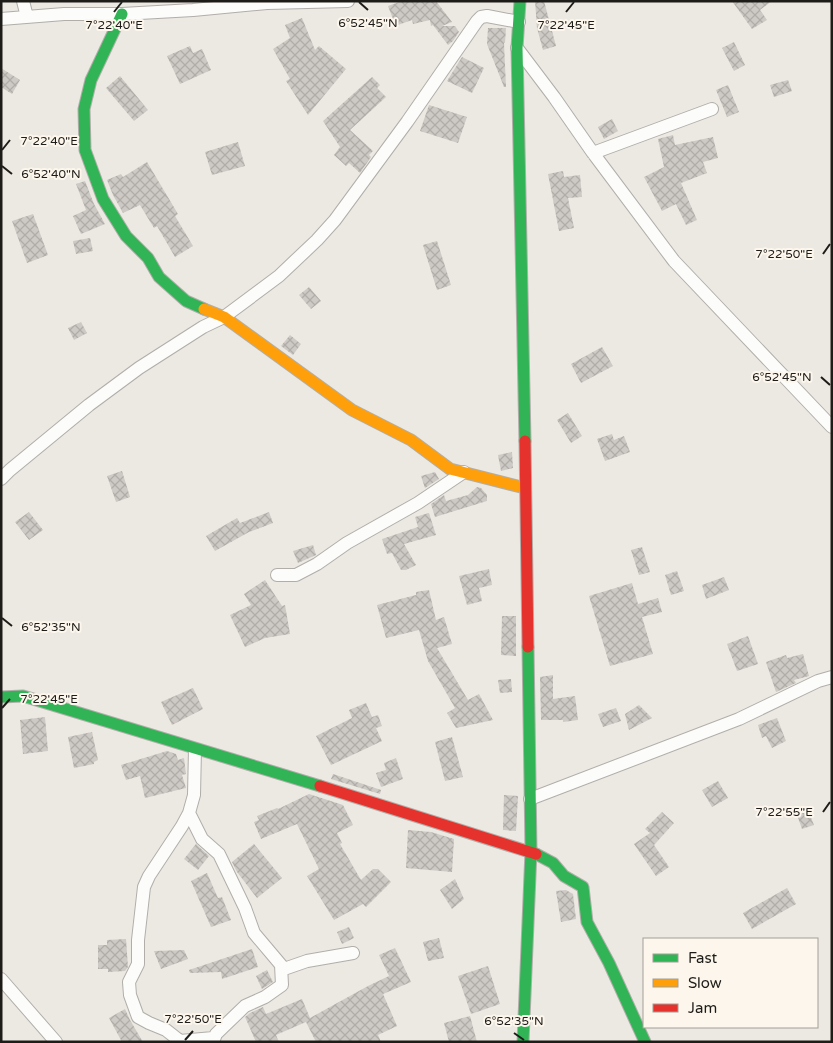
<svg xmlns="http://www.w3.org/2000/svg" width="833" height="1043" viewBox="0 0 833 1043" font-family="'Varela Round',sans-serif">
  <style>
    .building { fill: url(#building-cross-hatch) }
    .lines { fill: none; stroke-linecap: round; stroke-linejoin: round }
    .street-casing { stroke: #b1aeaa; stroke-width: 14 }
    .fast-casing { stroke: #b1aeaa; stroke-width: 13 }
    .slow-casing { stroke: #b1aeaa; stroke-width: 13 }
    .jam-casing { stroke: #b1aeaa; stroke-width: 13 }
    .street { stroke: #fcfcfb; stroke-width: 12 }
    .fast { stroke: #30b455; stroke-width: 11 }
    .slow { stroke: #ff9f0a; stroke-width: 11 }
    .jam { stroke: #e5322d; stroke-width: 11 }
    .ticks { fill: none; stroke: #1e1c19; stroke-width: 2 }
    .ticks-label { font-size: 12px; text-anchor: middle; fill: #1e1c19; stroke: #fcf6ec; stroke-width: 4; stroke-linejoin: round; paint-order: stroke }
  </style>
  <defs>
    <pattern id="building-cross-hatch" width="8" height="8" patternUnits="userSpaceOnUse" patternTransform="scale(1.25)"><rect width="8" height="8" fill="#cdcac5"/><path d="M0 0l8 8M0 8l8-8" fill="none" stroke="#b0ada9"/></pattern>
  </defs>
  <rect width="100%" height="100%" fill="#ece8e2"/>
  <path class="building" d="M402,1H436L452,22L442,26H455L459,32L453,41L448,45L433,25L431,26L430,20L413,24L412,20L398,25L396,18L393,19L388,6Z
    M535,1H544L556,46L543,50L537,28Z
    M732,1H772L760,10L767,20L752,29Z
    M302,18L315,50L319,46L346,69L308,115L286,81L290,79L273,49L290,38L285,25Z
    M488,28H506L505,43H504L506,87H504L487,44Z
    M734,42L745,65L734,71L722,48Z
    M190,46L193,53L202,49L211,70L180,84L167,56Z
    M462,57L484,68L472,93L447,81Z
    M1,68L20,80L12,94L1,87Z
    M120,76L148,110L134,121L106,88Z
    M372,77L380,85L377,88L386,97L350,130L373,151L369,155L371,157L360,173L349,163L346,166L334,155L340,147L323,121Z
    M788,80L792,91L774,97L770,85Z
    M728,85L739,112L727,117L716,90Z
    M429,105L467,117L458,143L420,131Z
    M612,119L618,131L604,139L598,127Z
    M673,135L675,145L713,137L718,158L703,162L707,173L681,183L697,220L686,225L676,204L662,211L644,177L664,167L658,139Z
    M238,142L245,166L212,175L205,152Z
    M147,162L178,214L175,216L193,246L175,257L157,226L154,228L140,205L123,213L113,195L107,180L121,174L123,177Z
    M563,171L564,177L580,175L582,197L568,198L574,228L559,231L548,174Z
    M85,181L94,204L105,224L81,234L73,216L86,210L76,184Z
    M33,214L48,255L27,263L12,221Z
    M90,238L93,251L76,254L73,241Z
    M437,241L451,285L437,290L423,245Z
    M309,287L321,301L311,309L299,295Z
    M81,322L87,333L74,340L68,328Z
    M290,335L301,344L293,355L281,346Z
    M602,347L613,366L581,383L571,364Z
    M568,413L582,436L571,443L557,420Z
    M612,434L614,440L624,436L630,452L605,461L597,439Z
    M512,452L513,468L501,471L498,455Z
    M122,471L130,497L116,502L107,476Z
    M435,472L439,479L425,488L421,476Z
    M477,487L481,488L487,495V501L435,517L431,504L444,495L446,501L468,495Z
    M29,512L43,530L29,540L15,522Z
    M269,512L273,523L249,532L215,551L206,536L237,518L240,523Z
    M429,513L436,535L404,544L416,565L406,570H401L392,553L387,554L382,539L418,527L415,517Z
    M313,545L316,555L298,563L293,551Z
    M642,547L650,572L639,575L631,550Z
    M489,569L492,585L479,588L482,601L467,605L459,576Z
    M677,571L684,591L671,595L665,575Z
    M724,577L729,590L706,599L702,585Z
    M265,580L282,606L285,605L290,634L265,638L245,647L230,615L251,605L244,594Z
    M632,583L638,604L658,598L662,612L642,617L653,654L610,666L589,596Z
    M429,590L436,620L444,617L452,644L437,648L468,700L479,694L493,720L456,728L447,713L455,708L428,661L419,630L386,638L377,605L416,595V592Z
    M502,616H516V656L501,655Z
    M748,636L758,664L737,671L727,644Z
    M803,654L809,676L794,680L796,683L776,692L766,662L786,655L787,658Z
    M553,675V699L575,696L578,720L563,722V720H541L540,677Z
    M511,679L512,692L500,693L498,680Z
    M193,688L203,709L172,725L161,702Z
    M366,703L372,717L378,715L382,726L376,728L382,741L331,765L316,736L352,718L349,710Z
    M639,705L652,718L629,730L625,714Z
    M616,708L621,721L603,727L598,714Z
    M45,717L48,751L23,754L20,720Z
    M777,718L786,741L772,748L766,736L762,738L758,725Z
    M92,732L98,760L94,762V764L74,768L68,737Z
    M452,737L463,777L445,781L435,742Z
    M167,751L176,754L178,760L184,758L186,774L182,775L186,788L145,798L140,776L126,780L121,765Z
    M396,758L403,779L381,787L376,773L386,770L384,763Z
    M333,774L381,790L380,794L331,779Z
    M718,781L728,798L712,807L702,790Z
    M309,794L343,805L353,825L337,833L342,843L340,844L361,880L373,869H378L391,882L366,907L363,904L334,920L307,876L319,869L297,824L261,839L254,822L259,820L257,816L277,808L278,809Z
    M504,795L518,796L516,831L503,830Z
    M807,808L814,825L802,829L796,812Z
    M662,812L674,823L654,845L669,867L656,876L634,844L650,833L645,829Z
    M408,830L431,832L454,839L452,872L406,868Z
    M196,844L209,856L198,870L184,859Z
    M254,844L282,878L257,898L237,872L232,862Z
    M207,873L218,898L222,897L231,920L211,927L191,881Z
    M455,879L464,899L452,909L440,890Z
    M787,888L796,904L752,929L743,913Z
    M566,890L573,894L576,919L561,922L556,891Z
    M349,927L354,938L342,944L337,932Z
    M439,938L444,958L428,961L423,942Z
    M126,939L128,967L125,971L108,972V969H98V945H107V940Z
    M395,948L411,982L383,994L397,1026L378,1035L381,1042H316L306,1022L276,1035L279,1042H256L245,1017L250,1013L263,1007L266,1014L302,999L310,1018L368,986L389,976L379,955Z
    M252,949L258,967L222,979L221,972L190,973L189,970Z
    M184,950L188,959L161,969L154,951Z
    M488,966L500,1004L471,1014L458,976Z
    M267,970L273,982L262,989L256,976Z
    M125,1009L130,1020L143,1042H122L109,1018Z
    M470,1016L477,1042H449L444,1023Z"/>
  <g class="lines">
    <defs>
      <path id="street" d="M23,1L27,17
        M1,19L64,14H122L193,10L267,3L348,1
        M517,48L554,97L593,153L674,261L832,427
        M593,153L712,109
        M1,479L10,470L89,405L139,368L203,327L224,317L279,276L317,240L335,220L407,122L477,21L481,17L487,16L519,22
        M277,575H296L317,564L347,543L418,503L464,472
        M195,749L194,795L189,813L182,826L149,876L144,887L138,940V964L129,982L130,995L138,1017L149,1023L166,1030L180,1041L213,1038
        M530,799L739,719L818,681L832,677
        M189,813L202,839L219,854L245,908L254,933L281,965
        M1,979L56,1042
        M213,1042L216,1034L245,1006L265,997L282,985L281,965L284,969L307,961L353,953"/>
      <path id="fast" d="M520,1L517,48L525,441
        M122,14L91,80L84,109L85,150L103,199L126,236L148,258L159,277L186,301L204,309
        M1,697L23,696L320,786
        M536,854L553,863L564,876L583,887L587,922L609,963L645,1042
        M523,1042L531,851L528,647"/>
      <path id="slow" d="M204,309L224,317L352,410L411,440L450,469L525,488"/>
      <path id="jam" d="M525,441L528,647
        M320,786L536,854"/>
    </defs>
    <use href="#street" class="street-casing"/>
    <use href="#fast" class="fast-casing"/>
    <use href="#slow" class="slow-casing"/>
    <use href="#jam" class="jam-casing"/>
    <use href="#street" class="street"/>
    <use href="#fast" class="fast"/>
    <use href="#slow" class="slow"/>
    <use href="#jam" class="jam"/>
  </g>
  <path class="ticks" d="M359,2L368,10M114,12L122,2M566,12L574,2M2,150L10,140M2,166L12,174M823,254L830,244M821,377L830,385M2,618L12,626M2,708L10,699M823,812L830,802M514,1033L524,1040M185,1040L193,1031"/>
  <g class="ticks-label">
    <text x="368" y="27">6°52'45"N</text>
    <text x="114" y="29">7°22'40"E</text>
    <text x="566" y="29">7°22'45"E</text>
    <text x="49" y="145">7°22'40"E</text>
    <text x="51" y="178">6°52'40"N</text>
    <text x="784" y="258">7°22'50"E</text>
    <text x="782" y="381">6°52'45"N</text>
    <text x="51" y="631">6°52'35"N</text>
    <text x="49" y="703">7°22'45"E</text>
    <text x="784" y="816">7°22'55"E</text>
    <text x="193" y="1023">7°22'50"E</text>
    <text x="514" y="1025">6°52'35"N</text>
  </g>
  <rect width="833" height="1043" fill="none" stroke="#1e1c19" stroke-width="5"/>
  <rect x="643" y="938" width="175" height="90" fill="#fcf6ec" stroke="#a39f98"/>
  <rect x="653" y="954" width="25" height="8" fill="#30b455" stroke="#a39f98"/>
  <text x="688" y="963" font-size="15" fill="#1e1c19">Fast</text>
  <rect x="653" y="979" width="25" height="8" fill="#ff9f0a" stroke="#a39f98"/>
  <text x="688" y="988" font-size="15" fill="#1e1c19">Slow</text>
  <rect x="653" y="1004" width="25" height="8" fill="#e5322d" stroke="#a39f98"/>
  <text x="688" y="1013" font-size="15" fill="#1e1c19">Jam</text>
</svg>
